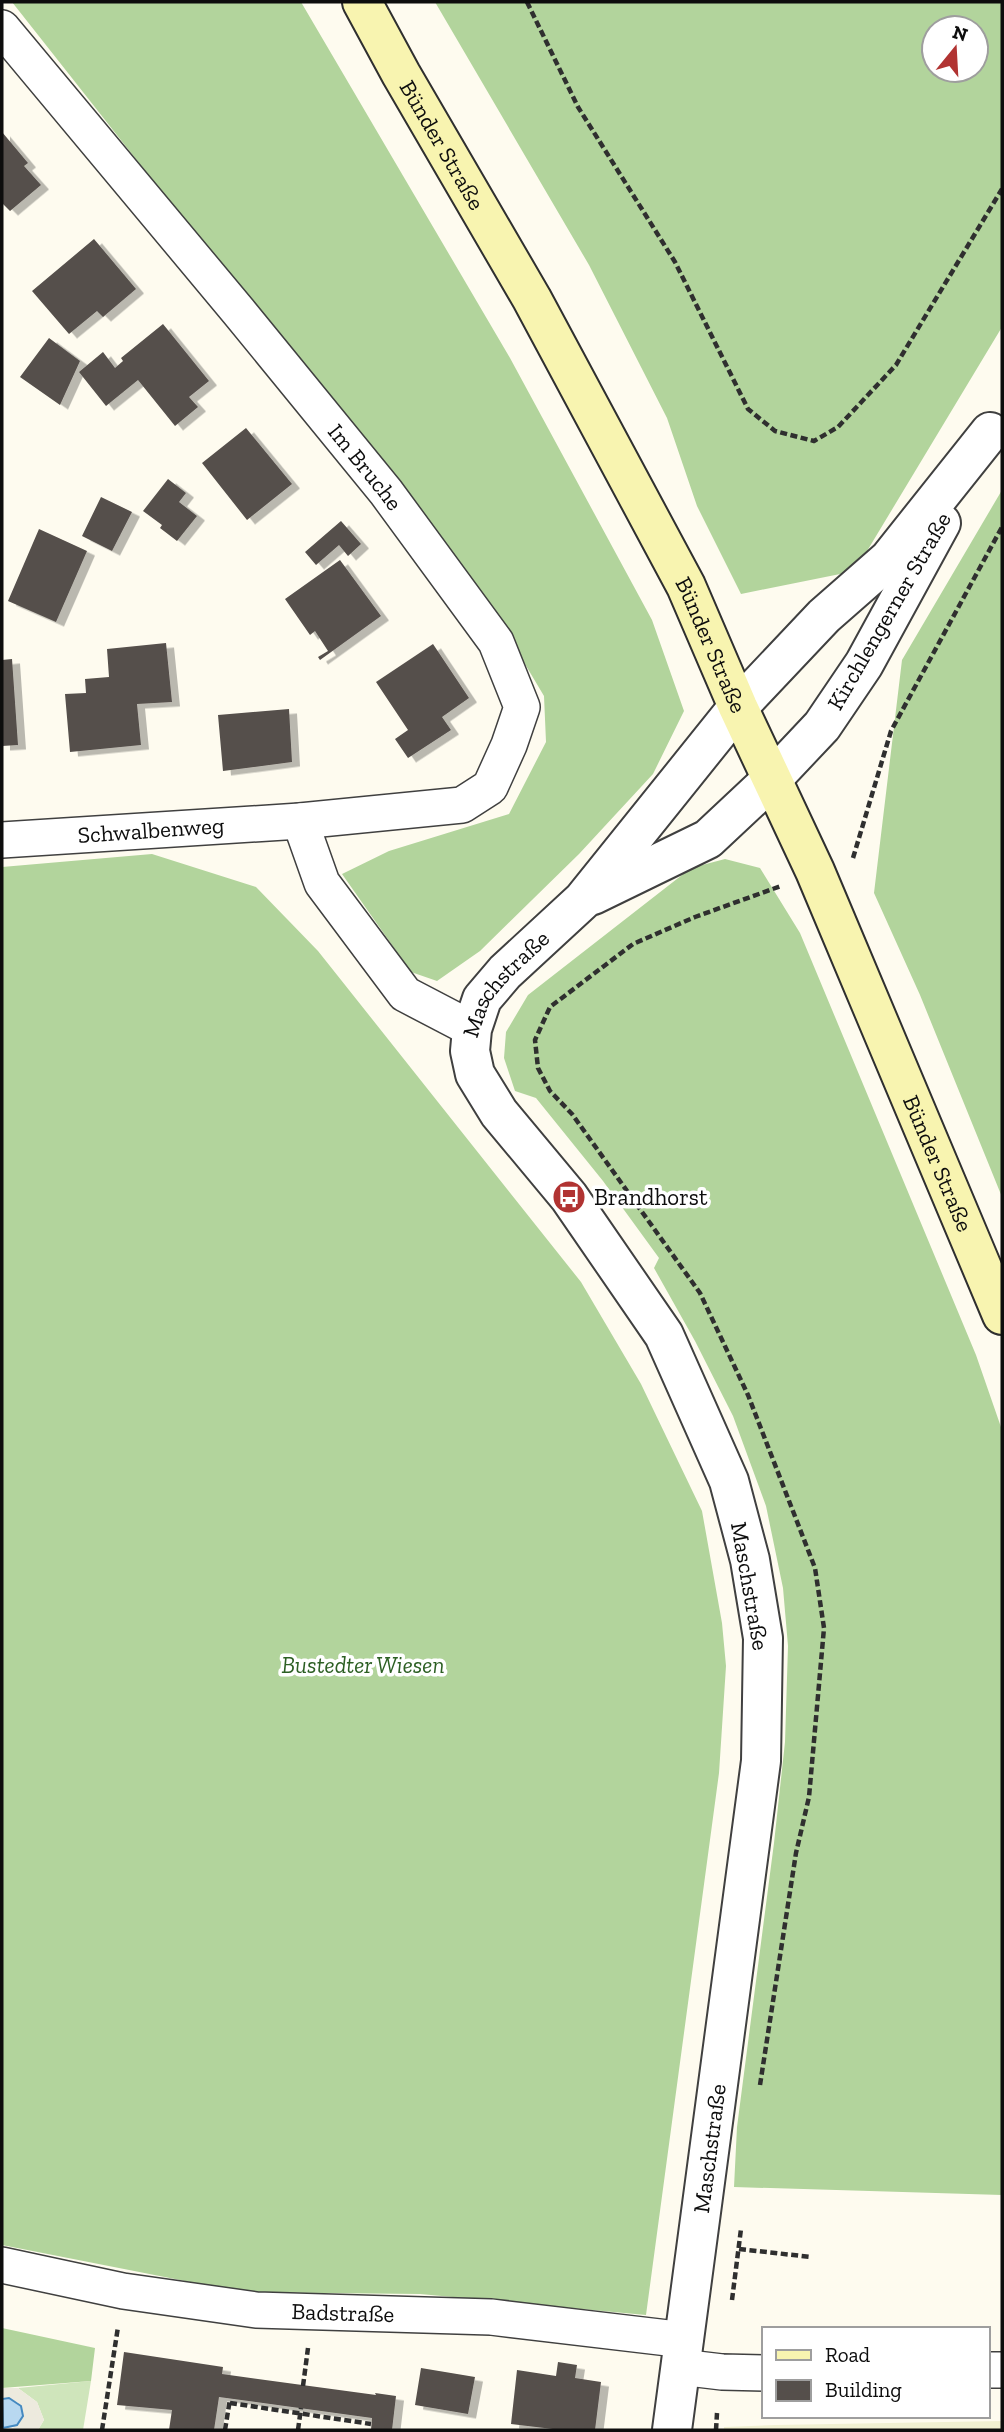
<svg xmlns="http://www.w3.org/2000/svg" width="1004" height="2432" viewBox="0 0 1004 2432" font-family="'Zilla Slab',serif">
  <style>
    .farmland { fill: #f1f0d1 }
    .green { fill: #cfe5bb }
    .forest { fill: #b2d49c; fill-rule: evenodd }
    .plaza { fill: #edeade }
    .water { fill: #b8d8f0; stroke: #4589c1; stroke-width: 2 }
    .building { fill: #554f4b; filter: url(#shadow) }
    .lines { fill: none; stroke-linecap: round; stroke-linejoin: round }
    .minor-casing { stroke: #404040; stroke-width: 38 }
    .tertiary-casing { stroke: #404040; stroke-width: 42 }
    .secondary-casing { stroke: #2f2f2f; stroke-width: 42 }
    .path { stroke: #2f2f2f; stroke-width: 4.5; stroke-dasharray: 7 3.5; stroke-linecap: butt }
    .minor { stroke: #fff; stroke-width: 35 }
    .tertiary { stroke: #fff; stroke-width: 38 }
    .secondary { stroke: #f8f4b0; stroke-width: 38 }
    .labels { text-anchor: middle; dominant-baseline: central; stroke-width: 7; stroke-linejoin: round; paint-order: stroke }
    .street-label { font-size: 23px; fill: #0d0d0d; stroke: #fff }
    .poi-label { font-size: 23px; fill: #0d0d0d; stroke: #fff; text-anchor: start }
    .park-label { font-size: 23px; font-style: italic; fill: #2c5f23; stroke: #fff }
  </style>
  <defs>
    <filter id="shadow"><feDropShadow dx="8" dy="4.5" stdDeviation="0" flood-color="#0004"/></filter>
  </defs>
  <rect width="100%" height="100%" fill="#fefbef"/>
  <path class="farmland" d="M1002,2421V2430H724V2427L775,2425Z"/>
  <path class="green" d="M91,2381L83,2430H38L44,2420L37,2402L18,2388Z"/>
  <path class="forest" d="M12,2H301L510,358L652,620L684,711L653,774L579,854L480,951L437,981L411,972L342,874L389,851L509,814L546,742L544,696L497,617Z
    M435,2H1002V327L855,571L741,594L697,506L667,418L589,265ZM934,28H976V70H934Z
    M1002,490V1197L920,995L874,893L902,660Z
    M152,854L256,887L318,951L581,1282L641,1384L702,1511L722,1623L726,1666L719,1773L646,2315L420,2294L241,2292L2,2245V867Z
    M725,859L760,868L800,933L976,1355L1002,1430V2195L734,2187L737,2127L774,1843L785,1742L788,1646L783,1588L766,1506L733,1416L695,1341L654,1268L659,1258L603,1181L536,1098L515,1091L504,1058L506,1032L528,995L691,868Z
    M2,2328L95,2348L91,2381L2,2388Z"/>
  <path class="plaza" d="M2,2388H18L37,2402L44,2420L38,2430H2V2427L13,2428L23,2416L18,2402L2,2399Z"/>
  <path class="water" d="M9,2398L21,2406L23,2416L17,2425L3,2428L2,2399Z"/>
  <path class="building" d="M2,132L28,163L24,166L41,185L10,211L2,203Z
    M94,239L136,289L103,317L97,311L69,334L32,291Z
    M163,324L209,381L189,397L198,407L175,426L138,380L106,406L79,372L103,352L115,368L123,361L121,358Z
    M49,338L80,361L60,405L20,377Z
    M246,428L292,484L247,520L202,463Z
    M168,479L186,493L179,502L197,516L177,541L160,528L162,525L143,511Z
    M101,497L132,512L112,551L82,536Z
    M341,521L361,544L348,556L339,545L316,565L305,552Z
    M39,529L87,551L56,622L8,601Z
    M340,560L381,616L320,660L318,657L328,651L315,631L310,635L285,599Z
    M166,643L172,702L137,704L141,745L70,752L65,694L86,693L85,679L109,677L107,649Z
    M433,644L469,698L442,717L451,730L408,758L395,739L408,730L376,682Z
    M12,659L18,745L2,746V660Z
    M289,709L292,762L223,771L218,715Z
    M124,2352L223,2367L222,2374L376,2395L375,2393L396,2396L392,2430H371L372,2418L219,2397L214,2430H169L172,2410L117,2405Z
    M558,2362L577,2365L575,2378L601,2382L595,2430H561L511,2424L517,2370L556,2376Z
    M421,2368L475,2377L468,2414L415,2405Z"/>
  <g class="lines">
    <defs>
      <g id="minor">
        <path id="s1" d="M2,28L239,312L386,492L496,642L522,707L509,745L490,787L462,805L300,821L2,840"/>
        <path d="M300,821L322,883L405,994L472,1029"/>
        <path id="s2" d="M2,2265L123,2291L256,2310L491,2317L685,2340"/>
        <path d="M680,2367L722,2372L764,2373"/>
        <path d="M988,2370H1002"/>
      </g>
      <g id="tertiary">
        <path d="M593,895L708,839L772,779L822,726L864,664L941,523"/>
        <path id="s3" d="M672,2430L761,1761L763,1638L750,1560L729,1481L664,1335L569,1197L499,1113L475,1074L470,1051L472,1029L482,999L505,972L583,900L738,707L824,616L889,559L990,432"/>
      </g>
      <g id="secondary">
        <path id="s4" d="M362,2L401,74L532,299L686,586L738,707L815,871L1002,1315"/>
      </g>
    </defs>
    <use href="#minor" class="minor-casing"/>
    <use href="#tertiary" class="tertiary-casing"/>
    <use href="#secondary" class="secondary-casing"/>
    <path class="path" d="M527,2L578,107L675,262L748,409L775,431L814,441L838,427L896,365L1002,189
      M853,858L891,731L1002,527
      M760,2085L796,1853L809,1797L824,1628L815,1568L748,1395L700,1293L572,1114L550,1091L538,1068L535,1040L550,1007L633,944L695,917L781,886
      M739,2249L811,2257
      M732,2300L741,2229
      M303,2386L308,2348
      M230,2403L371,2424
      M102,2430L118,2327
      M225,2430L230,2399
      M298,2430L301,2408
      M716,2430L717,2413"/>
    <use href="#minor" class="minor"/>
    <use href="#tertiary" class="tertiary"/>
    <use href="#secondary" class="secondary"/>
  </g>
  <defs>
    <symbol id="bus-disc" viewBox="-11 -11 22 22"><circle r="9.5" fill="#b13332" stroke="#fff"/><path d="M-5-6H5V4H4V6H2V4H-2V6H-4V4H-5ZM-3.5-4V0h7V-4ZM-3.5 1.2v1.5H-2V1.2ZM2 1.2v1.5H3.5V1.2Z" fill="#fff"/></symbol>
  </defs>
  <g fill-rule="evenodd">
    <use href="#bus-disc" x="550" y="1178" width="38" height="38"/>
  </g>
  <g class="labels">
    <g class="street-label">
      <text stroke="none"><textPath href="#s4" startOffset="164">Bünder Straße</textPath></text>
      <text stroke="none"><textPath href="#s1" startOffset="570">Im Bruche</textPath></text>
      <text transform="translate(889 611) rotate(-60)">Kirchlengerner Straße</text>
      <text stroke="none"><textPath href="#s4" startOffset="732">Bünder Straße</textPath></text>
      <text transform="translate(151 830) rotate(-4)">Schwalbenweg</text>
      <text stroke="none"><textPath href="#s3" startOffset="1544">Maschstraße</textPath></text>
      <text stroke="none"><textPath href="#s4" startOffset="1298">Bünder Straße</textPath></text>
      <text transform="translate(750 1586) rotate(80)">Maschstraße</text>
      <text stroke="none"><textPath href="#s3" startOffset="284">Maschstraße</textPath></text>
      <text stroke="none"><textPath href="#s2" startOffset="345">Badstraße</textPath></text>
    </g>
    <g class="poi-label">
      <text x="594" y="1197">Brandhorst</text>
    </g>
    <g class="park-label">
      <text x="363" y="1665">Bustedter Wiesen</text>
    </g>
  </g>
  <rect width="1004" height="2432" fill="none" stroke="#0d0d0d" stroke-width="7"/>
  <rect x="762" y="2327" width="228" height="91" fill="#ffffff" stroke="#9e9e9e" stroke-width="2"/>
  <rect x="776" y="2350" width="35" height="10" fill="#f8f4b0" stroke="#9e9e9e" stroke-width="2"/>
  <text x="825" y="2362" font-size="21" fill="#0d0d0d">Road</text>
  <rect x="776" y="2380" width="35" height="21" fill="#554f4b" stroke="#9e9e9e" stroke-width="2"/>
  <text x="825" y="2397" font-size="21" fill="#0d0d0d">Building</text>
  <g transform="translate(955 49) rotate(18)"><circle r="33" fill="#ffffff" stroke="#9e9e9e" stroke-width="2"/>
  <path d="M0-5L12 26L0 18L-12 26Z" fill="#b13332"/>
  <text y="-10" font-size="19" font-weight="bold" text-anchor="middle" fill="#0d0d0d">N</text>
  </g>
</svg>
